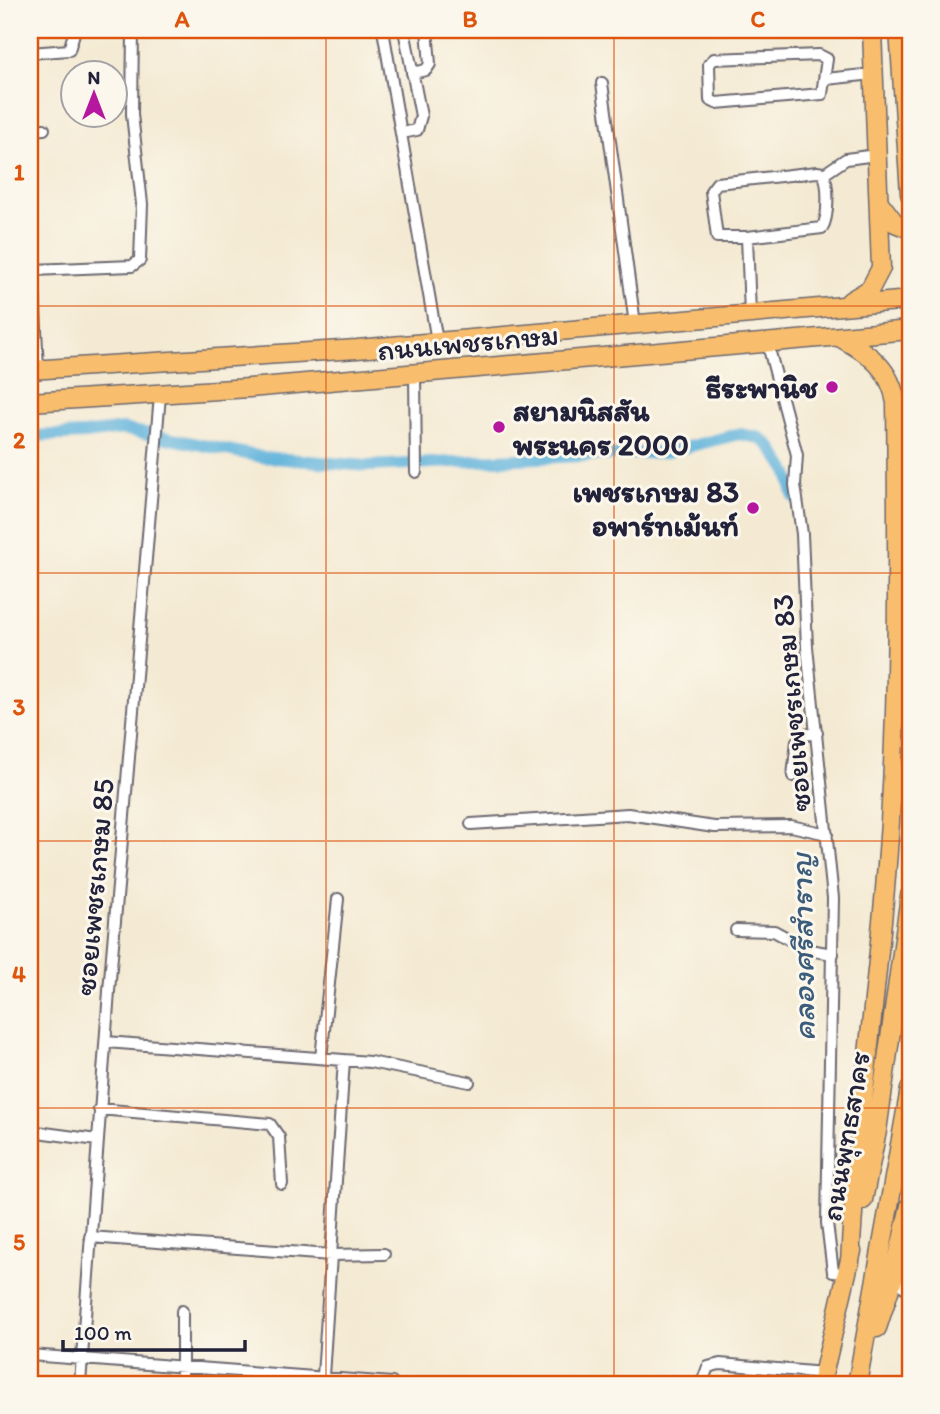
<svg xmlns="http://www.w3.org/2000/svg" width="940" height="1414" viewBox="0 0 940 1414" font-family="Itim,'Playpen Sans Thai',sans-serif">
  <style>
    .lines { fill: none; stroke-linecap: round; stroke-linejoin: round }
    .canal { stroke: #60b3db; stroke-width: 12 }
    .street-casing { stroke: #6c6870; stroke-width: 14 }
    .primary-casing { stroke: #6c6870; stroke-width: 21 }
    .street { stroke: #fff; stroke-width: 10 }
    .primary { stroke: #f9be6d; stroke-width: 18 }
    .grid { fill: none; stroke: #de560e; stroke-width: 2; stroke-opacity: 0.55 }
    .poi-dot { fill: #b5179e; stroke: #fbf7ec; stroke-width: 2.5 }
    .labels { text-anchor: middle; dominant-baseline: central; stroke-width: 6; stroke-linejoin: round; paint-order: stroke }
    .street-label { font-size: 30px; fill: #22223b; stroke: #fbf7ec }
    .poi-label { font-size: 30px; font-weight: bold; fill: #22223b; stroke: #fbf7ec; text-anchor: end }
    .water-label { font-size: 32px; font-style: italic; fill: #3b5c7b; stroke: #fbf7ec }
    .neatline { fill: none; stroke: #de560e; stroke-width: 2.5 }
    .grid-label { font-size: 23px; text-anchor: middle; font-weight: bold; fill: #de560e }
  </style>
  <rect width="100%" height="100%" fill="#fbf7ec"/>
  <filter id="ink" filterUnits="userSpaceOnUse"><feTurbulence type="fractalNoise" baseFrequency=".0143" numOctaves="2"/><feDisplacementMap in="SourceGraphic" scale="14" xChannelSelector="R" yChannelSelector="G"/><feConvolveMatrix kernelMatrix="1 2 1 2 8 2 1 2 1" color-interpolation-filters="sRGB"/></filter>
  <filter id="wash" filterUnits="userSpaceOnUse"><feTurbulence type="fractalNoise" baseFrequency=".00686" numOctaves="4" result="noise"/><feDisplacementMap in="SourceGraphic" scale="28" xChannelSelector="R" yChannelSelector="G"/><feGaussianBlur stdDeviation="1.57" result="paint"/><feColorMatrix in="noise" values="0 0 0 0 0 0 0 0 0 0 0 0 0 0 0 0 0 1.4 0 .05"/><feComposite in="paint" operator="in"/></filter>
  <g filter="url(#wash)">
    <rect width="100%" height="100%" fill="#f4ead3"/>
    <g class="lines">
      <path class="canal" d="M30,436L85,434L122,429L262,457L367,466L667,452L739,434L760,438L771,447L788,473L794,497"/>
    </g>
  </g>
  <g filter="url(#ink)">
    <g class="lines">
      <defs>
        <path id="street" d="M383,30L437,341
          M30,53L69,50L75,30
          M819,55L827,59L822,94L716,103L710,100L709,64L714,59Z
          M412,73L426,70L430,64L427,30
          M826,79L873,74
          M602,83L635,324
          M30,130L44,129
          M402,133L417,130L421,116L404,30
          M817,172L823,173C829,184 829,217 822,228L747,237H717L711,191L717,183Z
          M824,174L846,159L876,155
          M747,237L750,314
          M30,270H33L38,369
          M33,270L132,266L140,260L142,204L132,114L133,30
          M768,345L797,455L795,485L802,534L807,647L833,898L827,1223L833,1272L847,1273
          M415,374L416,472
          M793,776L797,741L804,735L817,733
          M471,824L628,814L714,827L791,826L827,834
          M736,930L774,931L809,950L833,954
          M106,1042L370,1062L469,1082
          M321,1058L338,899
          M99,1109L270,1124L279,1137L282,1184
          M30,1131L97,1140
          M90,1237L331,1255L384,1254
          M893,1279L910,1291
          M30,1355L392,1383
          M323,1376L344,1060
          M703,1380L708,1367L720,1364L824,1373
          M80,1384L109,991L160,395
          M182,1384V1311"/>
        <path id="primary" d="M899,30L910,194
          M879,202L895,223L910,229
          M850,301L870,289L881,268L872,30
          M841,338C870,354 891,369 896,403C898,565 899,728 885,889C874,1014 856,1138 850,1263
          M30,370L357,349L910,300
          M30,402L249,388L910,330
          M863,1200L877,1131L910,896
          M877,1328L893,1279L910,1206
          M821,1384L852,1251
          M857,1384L910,1089"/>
      </defs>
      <use href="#street" class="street-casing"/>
      <use href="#primary" class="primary-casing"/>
      <use href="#street" class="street"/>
      <use href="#primary" class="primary"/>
    </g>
  </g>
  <path class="grid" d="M326,30V1384M614,30V1384M30,306H910M30,573H910M30,841H910M30,1108H910"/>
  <g class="poi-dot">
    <circle cx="832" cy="387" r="7"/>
    <circle cx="499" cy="427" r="7"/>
    <circle cx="753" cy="508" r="7"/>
  </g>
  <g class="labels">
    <g class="street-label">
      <text transform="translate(468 342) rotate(-5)">ถนนเพชรเกษม</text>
      <text transform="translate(791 703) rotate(-95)">ซอยเพชรเกษม 83</text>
      <text transform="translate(94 887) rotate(-85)">ซอยเพชรเกษม 85</text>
      <text transform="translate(845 1136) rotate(-80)">ถนนพุทธสาคร</text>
    </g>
    <g class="poi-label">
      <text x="818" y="387">ธีระพานิช</text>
      <text x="513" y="410" text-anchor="start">สยามนิสสัน<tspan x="513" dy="34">พระนคร 2000</tspan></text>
      <text x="739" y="491">เพชรเกษม 83<tspan x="739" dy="34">อพาร์ทเม้นท์</tspan></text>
    </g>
    <g class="water-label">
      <text transform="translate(802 947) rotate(-91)">คลองศรีสำราญ</text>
    </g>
  </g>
  <rect width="940" height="1414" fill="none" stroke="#fbf7ec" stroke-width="77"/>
  <g transform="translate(94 94)"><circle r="33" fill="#fbf7ec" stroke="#a4a2a5" stroke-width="2"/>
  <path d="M0-5L12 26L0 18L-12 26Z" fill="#b5179e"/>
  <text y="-10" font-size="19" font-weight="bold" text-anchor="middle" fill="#22223b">N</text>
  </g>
  <path d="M63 1340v10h182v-10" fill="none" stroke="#22223b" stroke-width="3.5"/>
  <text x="74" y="1340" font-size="21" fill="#22223b" stroke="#fbf7ec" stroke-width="5" paint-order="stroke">100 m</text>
  <rect x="38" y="38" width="864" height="1338" class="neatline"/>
  <g class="grid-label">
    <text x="182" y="27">A</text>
    <text x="470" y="27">B</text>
    <text x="758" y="27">C</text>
    <text x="19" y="180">1</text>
    <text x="19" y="448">2</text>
    <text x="19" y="715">3</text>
    <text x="19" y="982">4</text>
    <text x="19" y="1250">5</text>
  </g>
</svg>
